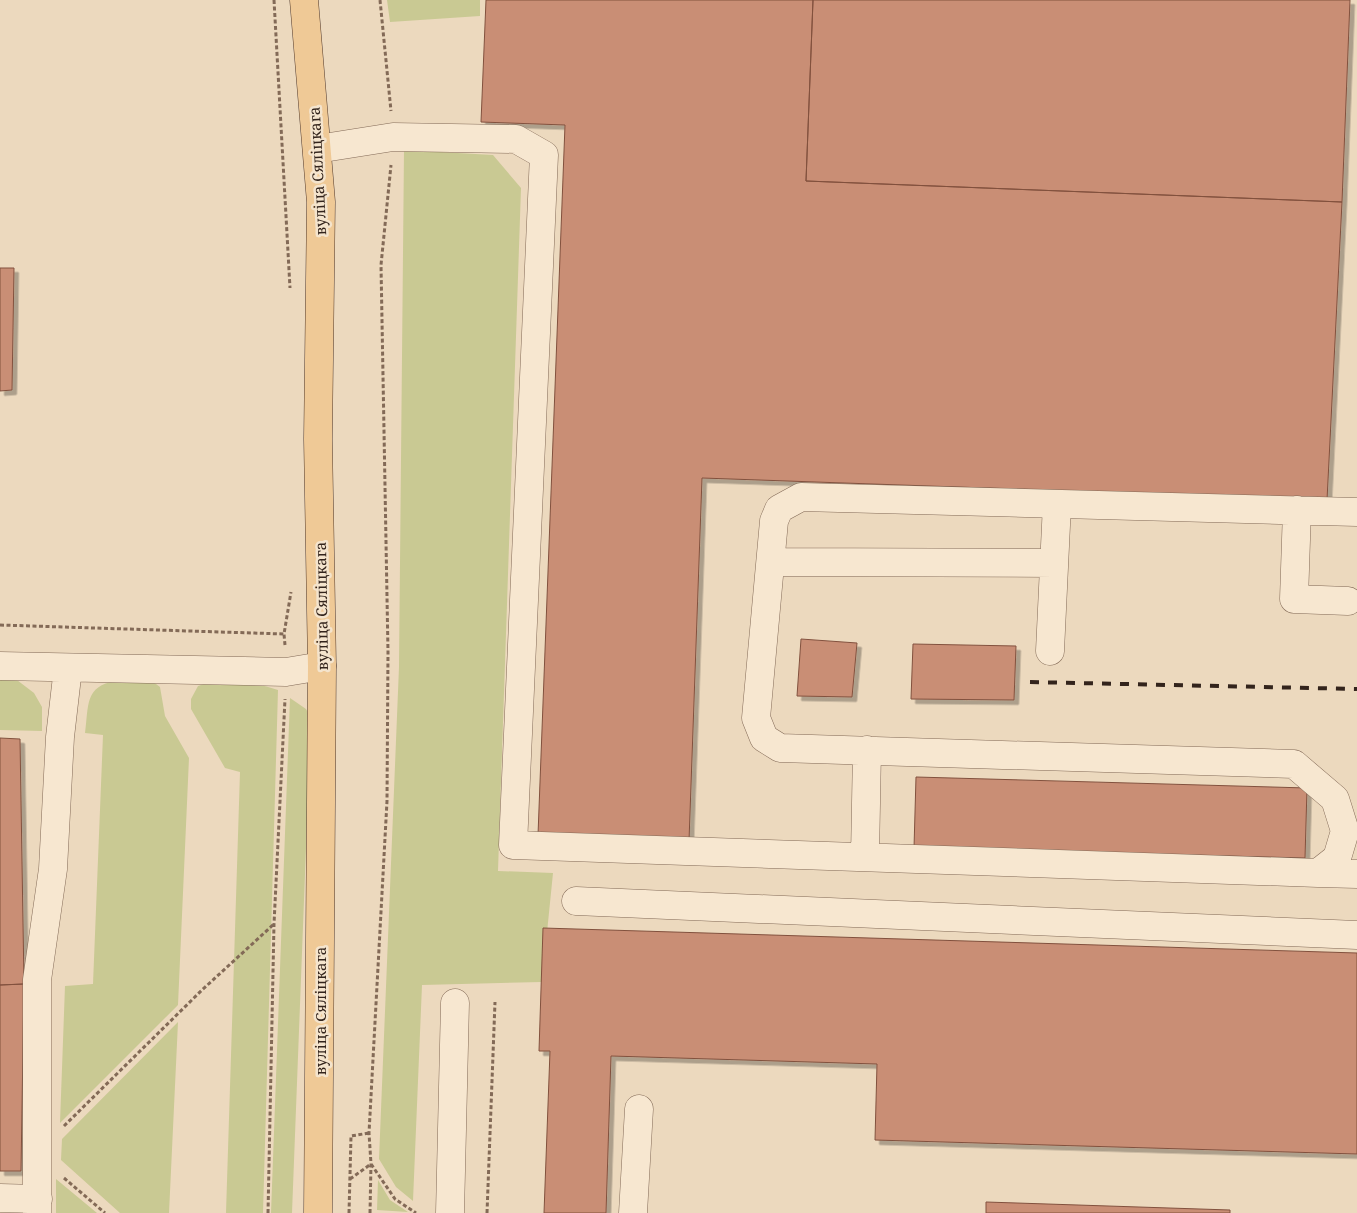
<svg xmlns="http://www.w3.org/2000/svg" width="1357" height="1213" viewBox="0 0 1357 1213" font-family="'Noto Serif',serif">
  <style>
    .green { fill: #c9c993 }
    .building { fill: #c98e75; stroke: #82513e; filter: url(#shadow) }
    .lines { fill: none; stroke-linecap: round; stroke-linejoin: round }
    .minor-casing { stroke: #836a57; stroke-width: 29 }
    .major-casing { stroke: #51392c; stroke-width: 29 }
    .path { stroke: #836a57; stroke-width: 3; stroke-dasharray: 4 2.5; stroke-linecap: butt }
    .minor { stroke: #f7e7d0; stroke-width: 28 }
    .major { stroke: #efc996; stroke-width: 28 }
    .rail { stroke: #33241c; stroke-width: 4; stroke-dasharray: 9 9; stroke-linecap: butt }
    .labels { text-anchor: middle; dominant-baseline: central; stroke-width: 5; stroke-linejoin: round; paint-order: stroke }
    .street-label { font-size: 15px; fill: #33241c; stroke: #f4e4cd }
  </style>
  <defs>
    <filter id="shadow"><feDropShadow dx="4.5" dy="4.5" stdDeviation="0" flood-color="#0004"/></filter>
  </defs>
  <rect width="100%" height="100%" fill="#ecd9be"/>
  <path class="green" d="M387,0H480V16L390,22Z
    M404,150L493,155L521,188L498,871L553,873L542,982L422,985L413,1201L396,1187L379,1159L399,667Z
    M0,677H13L34,693L42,707V731L0,730Z
    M116,681H152L160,687L165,716L189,758L178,1005L60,1123L65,986L93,984L103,735L85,733C89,706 84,686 116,681Z
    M210,682L255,683L278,690L263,1213H226L240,772L225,768L191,709V699L198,686Z
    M290,698L306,709L311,718L292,1213H271Z
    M178,1022L169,1213H120L61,1160L62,1139Z
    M56,1179L97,1213H56Z
    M378,1180L390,1200L408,1212L377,1210Z"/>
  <path class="building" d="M486,0H813L806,181L1342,202L1327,500L702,478L689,841L538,835L565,125L481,122Z
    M813,0H1350L1342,202L806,181Z
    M0,268H14L12,390L0,391Z
    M801,639L857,643L852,697L797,696Z
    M913,644L1016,646L1014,700L911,699Z
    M0,738L20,739L24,984L0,985Z
    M916,777L1307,788L1305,858L914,848Z
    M543,928L1357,953V1154L875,1140L877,1064L611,1056L606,1213H544L550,1051H539Z
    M24,984L21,1171H0V985Z
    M986,1202L1230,1210V1213H986Z"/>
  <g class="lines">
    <defs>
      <path id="minor" d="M317,149L393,137L516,139L544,155L513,845L1318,873L1337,858L1345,831L1335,799L1294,764L780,748L764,738L756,718L774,521L779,509L801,497L1357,512
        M1297,510L1294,599L1348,601
        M771,562L1054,563
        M1050,651L1057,504
        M0,666L286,672L322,666
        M865,857L867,750
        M1318,873L1357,874
        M576,901L1357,935
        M0,1198L38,1199
        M37,1213V980L53,869L60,737L68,668
        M450,1213L455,1003
        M633,1213L639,1109"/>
      <path id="major" d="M304,0L321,202L318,439L322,666L318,1213"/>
    </defs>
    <use href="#minor" class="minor-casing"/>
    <use href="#major" class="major-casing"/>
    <path class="path" d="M274,0L290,288
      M380,0L391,111
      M0,625L284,634
      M285,645L284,634L291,592
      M64,1126L202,990L274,924
      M64,1178L105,1213
      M350,1179L371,1164L395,1199L416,1213
      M268,1213L274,924L285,699
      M349,1213L351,1136L369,1133
      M370,1213L371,1164L369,1133L387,801L388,652L381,265L391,165
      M487,1213L495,1002"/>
    <use href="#minor" class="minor"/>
    <use href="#major" class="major"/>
    <path class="rail" d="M1030,682L1357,689"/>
  </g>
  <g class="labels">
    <g class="street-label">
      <text transform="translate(317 171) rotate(-93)">вуліца Сяліцкага</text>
      <text transform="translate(321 606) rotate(-91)">вуліца Сяліцкага</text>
      <text transform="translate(320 1011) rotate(-90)">вуліца Сяліцкага</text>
    </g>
  </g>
</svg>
